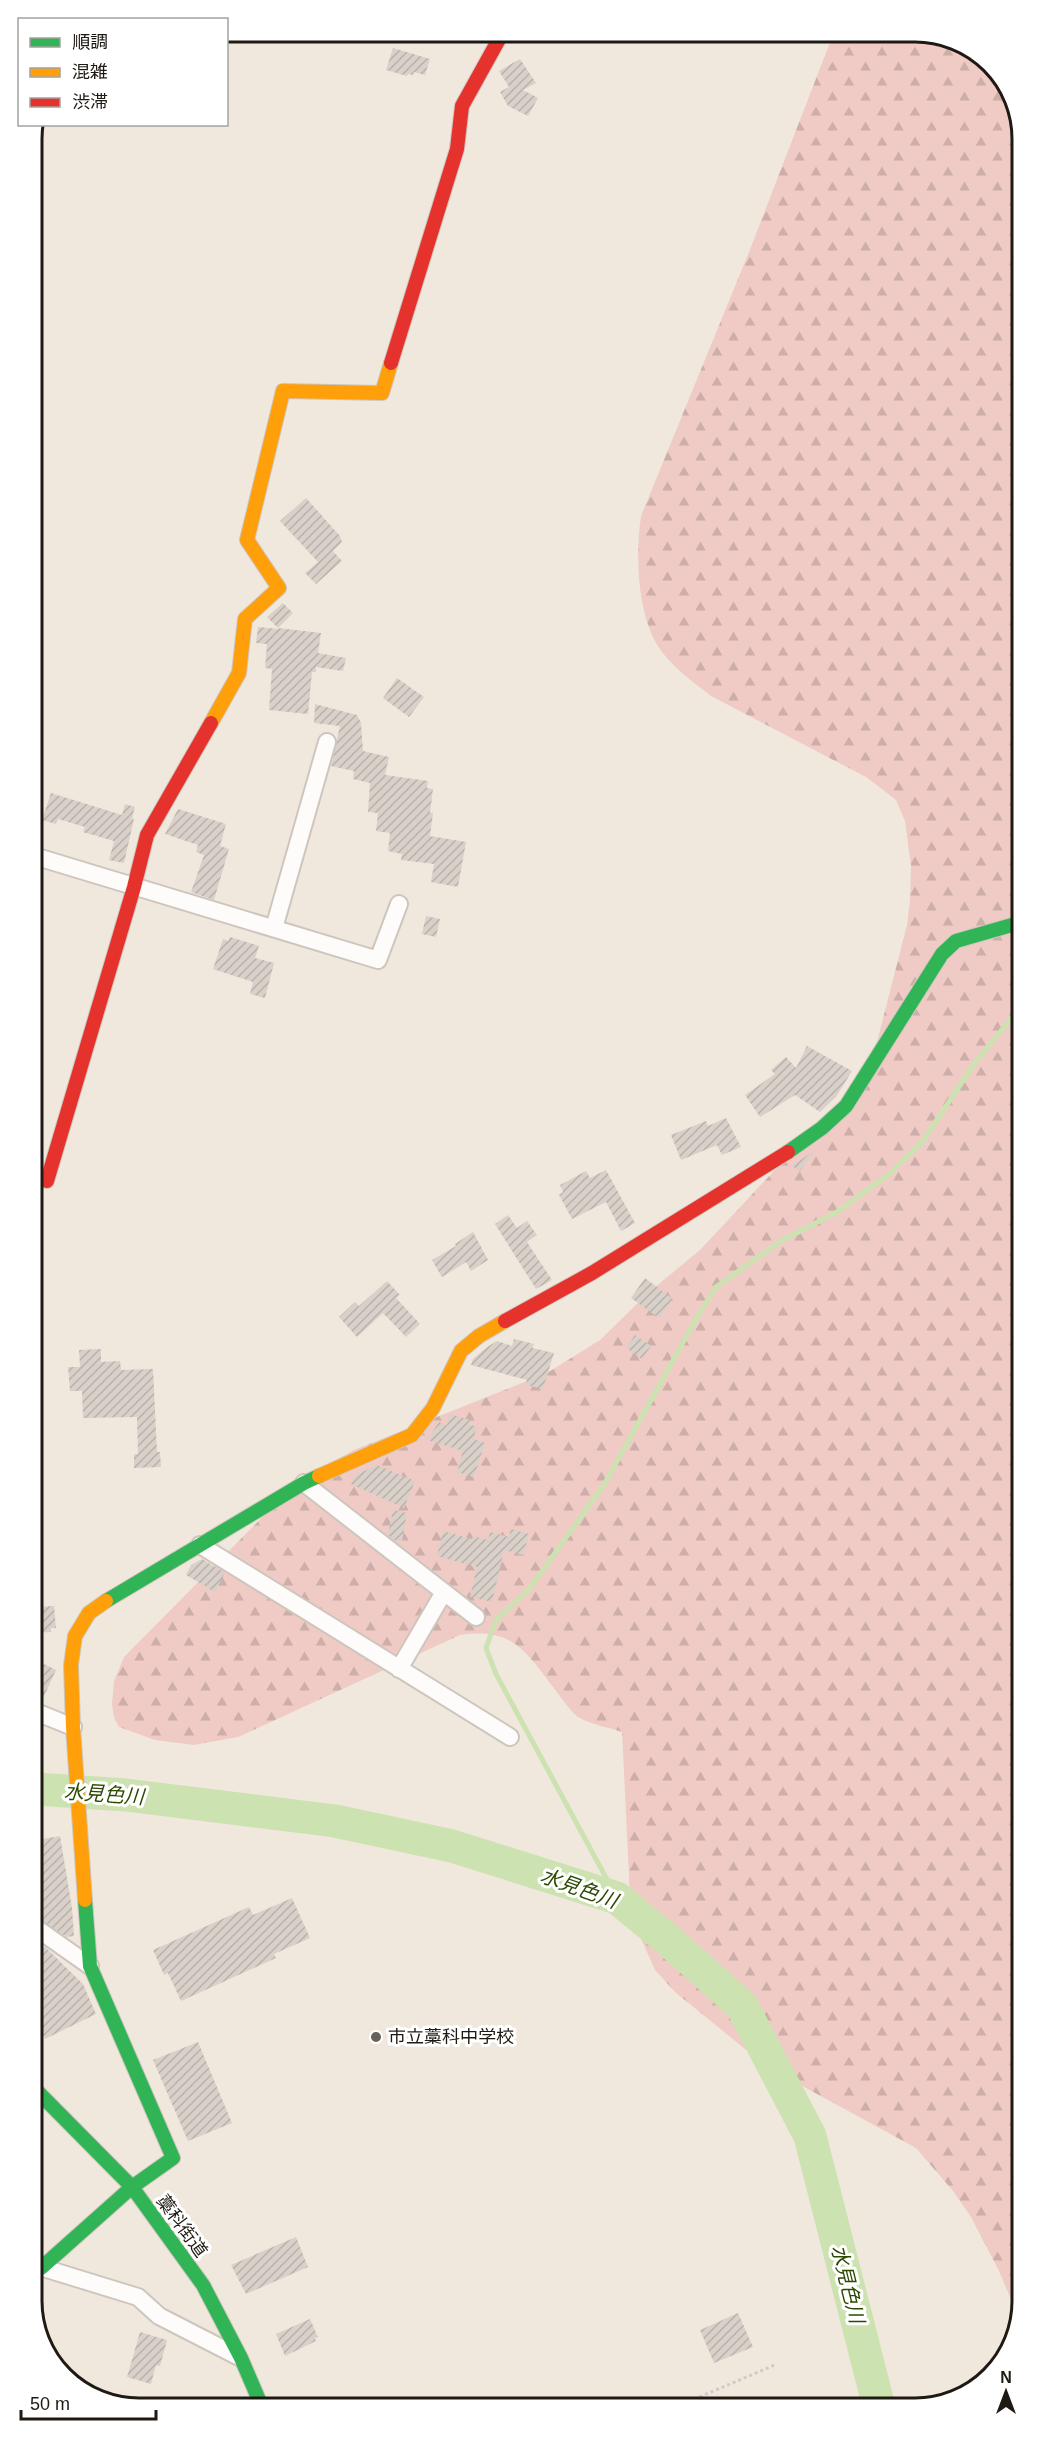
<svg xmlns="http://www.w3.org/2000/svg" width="1054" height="2440" viewBox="0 0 1054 2440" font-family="Helvetica,'Noto Sans JP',sans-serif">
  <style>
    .forest { fill: url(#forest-firs) }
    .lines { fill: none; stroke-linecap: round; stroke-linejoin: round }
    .stream { stroke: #cde2b1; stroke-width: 5 }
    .river { stroke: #cde2b1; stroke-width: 33 }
    .building { fill: url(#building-hatch) }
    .street-casing { stroke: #cec6be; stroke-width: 20 }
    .fast-casing { stroke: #cec6be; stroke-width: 16 }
    .slow-casing { stroke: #cec6be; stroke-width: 16 }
    .jam-casing { stroke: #cec6be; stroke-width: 16 }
    .path { stroke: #cecbc7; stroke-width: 3; stroke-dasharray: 3 3; stroke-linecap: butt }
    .street { stroke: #fdfcfa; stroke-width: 16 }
    .fast { stroke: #30b455; stroke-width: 14 }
    .slow { stroke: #ff9f0a; stroke-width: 14 }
    .jam { stroke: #e5322d; stroke-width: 14 }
    .poi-dot { fill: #686159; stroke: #fff; stroke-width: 2 }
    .labels { text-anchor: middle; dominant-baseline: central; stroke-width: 6; stroke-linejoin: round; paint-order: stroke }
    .poi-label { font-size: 18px; fill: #1e1912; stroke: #fff; text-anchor: start }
    .street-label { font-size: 18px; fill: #1e1912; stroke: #fff }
    .water-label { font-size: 20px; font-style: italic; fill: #2c4900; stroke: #fff }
    .rim { fill: none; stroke: #1e1912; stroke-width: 3 }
  </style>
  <defs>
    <pattern id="forest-firs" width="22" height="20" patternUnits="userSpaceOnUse" patternTransform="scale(1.5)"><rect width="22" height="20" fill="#f0cbc5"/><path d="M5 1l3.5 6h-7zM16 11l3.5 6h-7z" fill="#cdaea8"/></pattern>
    <pattern id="building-hatch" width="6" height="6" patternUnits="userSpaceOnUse" patternTransform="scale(1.5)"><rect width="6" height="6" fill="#d8d0c9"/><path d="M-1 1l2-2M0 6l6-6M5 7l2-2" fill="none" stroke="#b9b2ac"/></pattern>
  </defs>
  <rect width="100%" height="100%" fill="#f1e8dd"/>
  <path class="forest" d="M834,32H922L980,54L1017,104L1022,2301L1018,2316L998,2269L971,2217L953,2191L916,2148L806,2088L745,2049L675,1992L655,1970L631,1916L622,1732C608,1727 592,1725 578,1717C570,1711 563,1700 557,1692C526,1653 515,1627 460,1635L238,1737L194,1745L155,1740L119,1727L114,1718L112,1704L114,1681L124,1657L300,1479L354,1450L547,1373L600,1340L648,1293L700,1250L857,1082L877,1042L907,925L910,900L911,866L905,821L896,800L866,777L711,696C694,683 675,669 662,652C637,619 635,555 641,516L749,252Z"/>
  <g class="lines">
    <path class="stream" d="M617,1898L496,1674L486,1648L496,1620L530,1588L605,1483L696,1319L716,1287L781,1241L837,1212L888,1175L923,1141L974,1064L1019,1009"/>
    <path class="river" d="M36,1789L126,1795L335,1821L452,1846L617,1898L667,1939L742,2006L810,2136L878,2403"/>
  </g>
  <path class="building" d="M393,48L430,59L425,75L414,72L413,75L408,74L407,76L386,70Z
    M520,59L536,83L523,90L538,98L528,116L508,106L500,92L509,87L499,71Z
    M306,498L340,536L342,542L333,551L342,561L316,584L305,573L318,562L280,521Z
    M283,603L293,613L278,628L321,633L318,653L346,658L343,671L316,667V672H312L308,714L269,710L272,669L265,668L267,644L256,643L258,627L279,629L267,617Z
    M397,678L424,697L409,717L383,698Z
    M315,704L357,715L361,723L363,751L389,757L385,775L428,781L427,788L433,789L430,813H433L430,836L466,842L458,887L431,882L434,864L401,860L402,854L388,851L390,833L376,831L378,813L368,812L370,783L353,779L354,771L331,766L340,726L314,723Z
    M51,793L122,815L125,804L135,807L132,818L134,819L124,863L109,860L114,841L83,832L85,827L58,819L56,824L42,820Z
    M178,809L226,824L220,846L229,849L214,900L191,892L204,855L196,852L198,845L165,834Z
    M426,916L440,919L436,937L422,934Z
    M230,937L259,946L255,958L274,963L265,998L250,994L253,982L213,969L223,939L228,941Z
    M807,1046L852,1071L836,1097L820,1112L795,1095L760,1117L745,1095L775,1074L771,1070L786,1057L796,1068Z
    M726,1118L741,1147L722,1155L717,1145L681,1160L671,1135L706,1121L708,1126Z
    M815,1150L800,1171L792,1166Z
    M606,1170L635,1223L621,1231L606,1202L572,1219L559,1195L563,1192L560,1185L586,1171L590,1178Z
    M508,1215L517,1228L527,1221L537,1235L527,1242L552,1280L536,1289L495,1224Z
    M473,1232L488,1260L471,1271L466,1262L442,1277L432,1260L456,1246L455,1244Z
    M645,1278L673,1299L659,1318L631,1298Z
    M387,1281L400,1295L396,1298L420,1324L406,1337L383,1313L357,1337L339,1317L355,1302L359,1306Z
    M635,1335L651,1346L642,1359L626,1348Z
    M514,1339L534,1344L532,1348L554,1353L543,1389L526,1385L527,1380L471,1365L473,1359L487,1347L497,1341L512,1346Z
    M101,1349V1362L120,1361L121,1370L153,1369L157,1452H160L161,1467L134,1468V1454H138L137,1417L83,1418L82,1391H70L68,1367H80L79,1350Z
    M450,1414L470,1420L468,1424L477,1427L473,1439L485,1443L474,1477L457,1472L463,1451L427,1440L439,1422L447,1425Z
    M377,1465L415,1481L404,1508L351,1484L354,1476Z
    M393,1510L407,1513L402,1541L394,1540L388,1535Z
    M511,1529L529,1534L523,1555L504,1550L492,1602L470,1597L477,1567L437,1556L443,1531L472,1539L473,1536L488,1540L490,1532L509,1537Z
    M202,1559L225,1573L215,1592L186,1575L191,1565Z
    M54,1606L56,1628H51V1632L36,1633L35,1607Z
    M36,1660L56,1670L41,1703L36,1702Z
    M60,1836L72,1908L74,1936L67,1937L36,1918V1840Z
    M292,1898L310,1938L274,1954L276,1958L181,2001L168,1973L164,1975L153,1950L249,1907L253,1915Z
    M45,1947L83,1984L96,2014L45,2039L37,2021L36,1951Z
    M198,2042L232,2123L188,2141L153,2060Z
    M296,2237L308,2267L246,2294L231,2265Z
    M738,2313L753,2347L714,2363L700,2330Z
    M310,2319L318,2337L315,2338L316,2341L285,2356L276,2334Z
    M140,2332L167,2340L160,2366L156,2365L151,2384L127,2377Z"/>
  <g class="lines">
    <defs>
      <path id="street" d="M34,856L378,960L399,904
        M274,928L327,742
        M304,1483L476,1617
        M200,1545L510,1737
        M399,1669L444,1592
        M36,1712L73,1727
        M36,1928L90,1966
        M37,2266L138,2297L159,2316L237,2356"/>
      <path id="fast" d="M788,1152L822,1128L846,1106L942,954L956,941L1019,923
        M106,1601L304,1483L319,1476
        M37,2091L132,2187L203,2285L241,2358L262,2407
        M41,2268L132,2187L173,2158L90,1966L85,1900"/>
      <path id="slow" d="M211,723L239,673L245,619L279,588L247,540L283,391L382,393L391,363
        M319,1476L412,1435L433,1408L461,1351L479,1336L505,1321
        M85,1900L73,1727L71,1665L75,1636L89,1613L106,1601"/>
      <path id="jam" d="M391,363L457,149L462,106L503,32
        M34,1178L47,1181L134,887L147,835L211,723
        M505,1321L592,1273L788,1152"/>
    </defs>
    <use href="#street" class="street-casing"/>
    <use href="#fast" class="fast-casing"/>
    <use href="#slow" class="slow-casing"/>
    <use href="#jam" class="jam-casing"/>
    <path class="path" d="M683,2404L777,2364"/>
    <use href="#street" class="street"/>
    <use href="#fast" class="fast"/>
    <use href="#slow" class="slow"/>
    <use href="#jam" class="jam"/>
  </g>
  <circle class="poi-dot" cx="376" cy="2037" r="6"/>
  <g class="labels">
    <g class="poi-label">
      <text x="388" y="2037">市立藁科中学校</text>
    </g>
    <g class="street-label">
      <text transform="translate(182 2226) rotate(54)">藁科街道</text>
    </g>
    <g class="water-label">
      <text transform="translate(104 1794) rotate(4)">水見色川</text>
      <text transform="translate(579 1888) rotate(20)">水見色川</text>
      <text transform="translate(848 2284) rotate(76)">水見色川</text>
    </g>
  </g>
  <path d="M0 0H1054V2440H0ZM139 42H915A97 97 0 0 1 1012 139V2301A97 97 0 0 1 915 2398H139A97 97 0 0 1 42 2301V139A97 97 0 0 1 139 42Z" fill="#fff" fill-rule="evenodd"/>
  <path class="rim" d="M139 42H915A97 97 0 0 1 1012 139V2301A97 97 0 0 1 915 2398H139A97 97 0 0 1 42 2301V139A97 97 0 0 1 139 42Z"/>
  <rect x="18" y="18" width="210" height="108" fill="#ffffff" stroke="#a5a3a0" stroke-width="1.5"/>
  <rect x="30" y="38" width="30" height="9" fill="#30b455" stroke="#a5a3a0" stroke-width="1.5"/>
  <text x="72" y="48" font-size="18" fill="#1e1912">順調</text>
  <rect x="30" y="68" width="30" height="9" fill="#ff9f0a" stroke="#a5a3a0" stroke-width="1.5"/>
  <text x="72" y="78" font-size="18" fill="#1e1912">混雑</text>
  <rect x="30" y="98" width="30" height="9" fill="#e5322d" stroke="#a5a3a0" stroke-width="1.5"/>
  <text x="72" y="108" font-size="18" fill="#1e1912">渋滞</text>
  <g transform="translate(1006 2392)" stroke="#ffffff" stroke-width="4.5" paint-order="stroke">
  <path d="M0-4.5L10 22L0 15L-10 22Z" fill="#1e1912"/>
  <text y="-9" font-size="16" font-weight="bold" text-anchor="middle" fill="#1e1912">N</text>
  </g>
  <path d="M21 2410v9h135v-9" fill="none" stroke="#1e1912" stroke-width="3"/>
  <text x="30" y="2410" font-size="18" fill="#1e1912" stroke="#ffffff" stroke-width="4.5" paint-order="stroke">50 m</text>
</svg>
